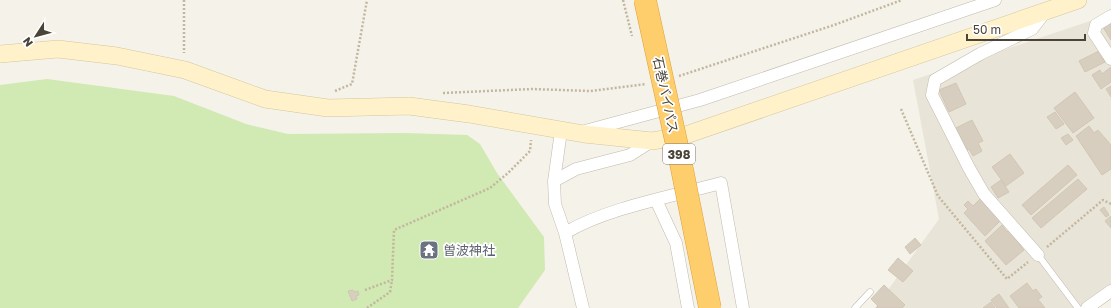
<svg xmlns="http://www.w3.org/2000/svg" width="1111" height="308" viewBox="0 0 1111 308" font-family="'Golos Text','Noto Sans JP',sans-serif">
  <style>
    .residential { fill: #e9e4d8 }
    .green { fill: #d1e9b3 }
    .building { fill: #d7cec0; stroke: #d2c6b3 }
    .lines { fill: none; stroke-linecap: round; stroke-linejoin: round }
    .lane-casing { stroke: #c1baad; stroke-width: 7 }
    .street-casing { stroke: #c1baad; stroke-width: 13 }
    .secondary-casing { stroke: #d5c69a; stroke-width: 18 }
    .path { stroke: #c3b69e; stroke-width: 2.5; stroke-dasharray: 2 2; stroke-linecap: butt }
    .lane { stroke: #fff; stroke-width: 6 }
    .street { stroke: #fff; stroke-width: 12 }
    .secondary { stroke: #fff2cb; stroke-width: 17 }
    .highway-bridge-casing { stroke: #dfa23b; stroke-width: 23; stroke-linecap: butt }
    .highway-bridge { stroke: #fecd6c; stroke-width: 22 }
    .labels { text-anchor: middle; dominant-baseline: central; stroke-width: 3.5; stroke-linejoin: round; paint-order: stroke }
    .shield { fill: #fff; stroke: #807b74; stroke-width: 1 }
    .shield-label { font-size: 12px; font-weight: bold; fill: #494338 }
    .street-label { font-size: 13px; fill: #494338; stroke: #fff }
    .worship-label { font-size: 13px; fill: #5b616d; stroke: #fff; text-anchor: start }
  </style>
  <rect width="100%" height="100%" fill="#f5f2ea"/>
  <path class="residential" d="M1111,14V284L1081,308H875L939,219L913,80Z"/>
  <path class="green" d="M47,79L174,96L246,124L288,134L405,133L467,135L480,144L497,173L544,237L545,270L518,308H0V85Z"/>
  <path class="building" d="M1111,21V40L1101,24Z
    M1099,51L1105,62L1085,72L1079,61Z
    M1111,67V82L1101,89L1092,75L1100,70L1102,74Z
    M956,83L966,104L949,112L939,90Z
    M1111,86V97L1106,89Z
    M1075,92L1094,118L1073,133L1054,108Z
    M1055,112L1064,124L1056,129L1047,117Z
    M972,120L983,141L978,143L982,151L973,156L969,149L967,150L956,128Z
    M1089,126L1094,133L1098,130L1111,145V169L1102,175L1076,136Z
    M1068,134L1073,140L1066,145L1061,138Z
    M1010,154L1024,173L1006,186L992,167Z
    M1068,165L1077,175L1031,215L1022,205Z
    M1078,179L1087,189L1041,228L1032,218Z
    M1001,180L1009,192L998,198L991,187Z
    M980,199L1000,221L985,236L964,213L968,209L964,205L968,201L973,206Z
    M1104,207L1109,215L1106,217L1100,210Z
    M1111,216V228L1105,221Z
    M1002,225L1007,232L1010,229L1016,237L1014,238L1024,250L1006,265L985,241Z
    M915,238L921,245L910,254L905,247Z
    M898,258L913,271L903,282L888,270Z
    M1027,283L1033,291L1036,289L1042,297L1038,299L1045,308H1019L1010,296Z
    M884,285L905,305L902,308H876L878,306L871,299Z
    M353,290L354,292L358,291L359,295L356,296L357,299L352,301L348,291Z
    M999,294L1009,308H997L991,300Z
    M991,302L995,308H983Z"/>
  <g class="lines">
    <defs>
      <path id="lane" d="M1038,255L1078,308
        M855,308L870,292"/>
      <path id="street" d="M1111,16L1096,25L1094,33L1111,59
        M585,131L700,100L995,0
        M554,181L561,131
        M656,200L676,243L688,308
        M565,233C606,208 674,196 721,183L743,308
        M1038,255L984,194L969,168L932,95L935,80L980,54L1032,29L1046,11
        M583,308L565,233L555,204L554,181L576,169L630,155L652,141
        M1087,308L1111,291"/>
      <path id="secondary" d="M0,54L58,49L117,56L185,70L265,99L328,108L409,106L469,114L584,134L652,141L683,136L1078,0"/>
    </defs>
    <use href="#lane" class="lane-casing"/>
    <use href="#street" class="street-casing"/>
    <use href="#secondary" class="secondary-casing"/>
    <path class="path" d="M184,0V53
      M623,0L632,36
      M679,76L834,25L902,0
      M335,91L352,84L367,0
      M443,93L532,89L590,91L646,84
      M901,109L938,196L1007,279L1028,262
      M1047,247L1103,200L1111,204
      M365,290L392,280L394,230L490,188L508,173L530,151L531,140
      M367,308L390,292L392,280"/>
    <use href="#lane" class="lane"/>
    <use href="#street" class="street"/>
    <use href="#secondary" class="secondary"/>
    <defs>
      <path id="highway-bridge" d="M645,0L680,159L710,308"/>
    </defs>
    <use href="#highway-bridge" class="highway-bridge-casing"/>
    <use href="#highway-bridge" class="highway-bridge"/>
  </g>
  <defs>
    <symbol id="temple-square" viewBox="-11 -11 22 22"><rect x="-9" y="-9" width="18" height="18" rx="4" fill="#6b7280" stroke="#fff"/><path d="M0-6L5-2H3V0L6.5 2.5H4V6H1.5V3h-3V6H-4V2.5H-6.5L-3 0V-2H-5Z" fill="#fff"/></symbol>
  </defs>
  <g fill-rule="evenodd">
    <use href="#temple-square" x="418" y="239" width="22" height="22"/>
  </g>
  <g class="labels">
    <rect class="shield" x="663" y="144" width="32" height="20" rx="3"/>
    <g class="shield-label">
      <text x="679" y="154">398</text>
    </g>
    <g class="street-label">
      <text transform="translate(666 95) rotate(78)">石巻バイパス</text>
    </g>
    <g class="worship-label">
      <text x="443" y="250">曽波神社</text>
    </g>
  </g>
  <g transform="translate(36 36) rotate(234)" stroke="#ffffff" stroke-width="3" paint-order="stroke">
  <path d="M0-3L7 15L0 10L-7 15Z" fill="#494338"/>
  <text y="-6" font-size="11" font-weight="bold" text-anchor="middle" fill="#494338">N</text>
  </g>
  <path d="M967 34v6h118v-6" fill="none" stroke="#494338" stroke-width="2"/>
  <text x="973" y="34" font-size="12" fill="#494338" stroke="#ffffff" stroke-width="3" paint-order="stroke">50 m</text>
</svg>
